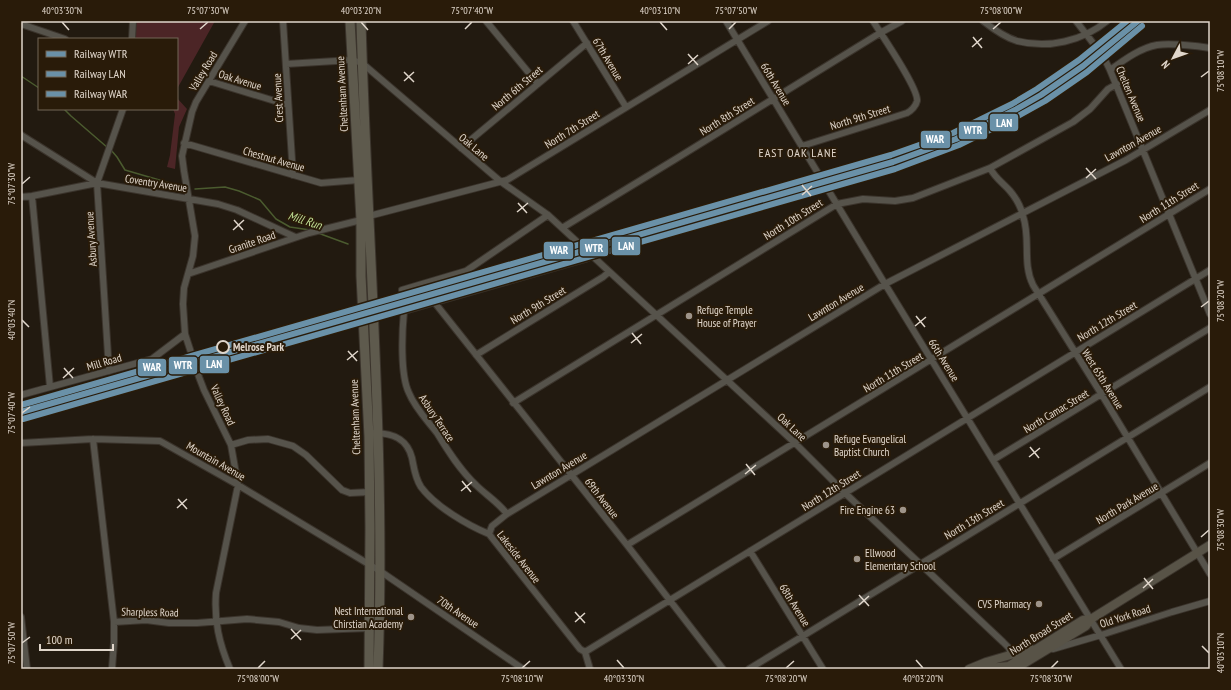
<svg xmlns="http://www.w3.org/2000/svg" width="1231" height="690" viewBox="0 0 1231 690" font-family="'PT Sans Narrow',sans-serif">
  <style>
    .green { fill: #4c2526 }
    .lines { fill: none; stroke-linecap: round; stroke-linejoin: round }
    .stream { stroke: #4b5b2f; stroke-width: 1.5 }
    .minor-casing { stroke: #3b342c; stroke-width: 8 }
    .major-casing { stroke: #3b342c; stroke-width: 10 }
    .highway-casing { stroke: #3b342c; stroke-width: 11 }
    .minor { stroke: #56534b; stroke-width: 6 }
    .major { stroke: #585347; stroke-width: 8 }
    .highway { stroke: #5e5a4d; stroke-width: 9 }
    .rail-1-casing { stroke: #291b09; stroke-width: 9 }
    .rail-2-casing { stroke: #291b09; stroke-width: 9 }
    .rail-3-casing { stroke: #291b09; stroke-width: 9 }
    .rail-1 { stroke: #6a91a8; stroke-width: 6 }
    .rail-2 { stroke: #6a91a8; stroke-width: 6 }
    .rail-3 { stroke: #6a91a8; stroke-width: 6 }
    .ticks { fill: none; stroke: #e0d6cb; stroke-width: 1.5 }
    .poi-dot { fill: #9e948a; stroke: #291b09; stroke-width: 1.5 }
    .stop-dot { fill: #291b09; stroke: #e0d6cb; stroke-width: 2 }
    .labels { text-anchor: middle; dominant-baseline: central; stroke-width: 4; stroke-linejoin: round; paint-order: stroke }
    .street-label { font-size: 11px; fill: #e0d6cb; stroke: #291b09 }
    .poi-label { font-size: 11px; fill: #e0d6cb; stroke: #291b09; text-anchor: start }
    .stop-label { font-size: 11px; font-weight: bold; fill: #e0d6cb; stroke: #291b09; text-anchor: start }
    .neighbourhood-label { font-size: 12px; letter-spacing: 1px; fill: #e0d6cb; stroke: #291b09 }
    .water-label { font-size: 12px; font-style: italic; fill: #bfdd93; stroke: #291b09 }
    .line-badge { stroke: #291b09; stroke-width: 1.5 }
    .badge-label { font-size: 11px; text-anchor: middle; font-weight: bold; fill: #fff }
    .neatline { fill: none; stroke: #e0d6cb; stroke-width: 1.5 }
    .ticks-label { font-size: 10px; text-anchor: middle; fill: #e0d6cb }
  </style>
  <rect width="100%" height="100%" fill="#221a10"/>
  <path class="green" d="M135,21H215L177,89V39H134Z
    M177,98L187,109L179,127L175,169L167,167L170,155L175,114L173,109H177Z"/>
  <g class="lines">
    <path class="stream" d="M21,76L39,88
      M64,109L71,116L108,148
      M111,150L117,157L125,170L180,186
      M195,189L225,187L239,191L260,200L276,219L290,227L310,230
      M318,233L348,244"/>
    <defs>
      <path id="minor" d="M283,21L293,175
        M486,21L538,84
        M573,21L626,107
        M726,21L885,284L1121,669
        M983,21C992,28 1007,38 1017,41C1048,49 1083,41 1107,21
        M1076,21L1103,56L1110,70L1210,314
        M21,24L65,39
        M132,39L133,21
        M286,64L352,60L362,63L500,181L548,215L795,443L845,493L1003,642L1009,648L1011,655
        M1110,70C1124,60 1140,48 1157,45C1171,43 1196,46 1210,48
        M209,81L288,105
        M21,135L97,183L218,204L237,210L295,237
        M184,143L321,183L359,180
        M802,146L907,113C911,111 916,106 917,101C919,89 881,34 873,21
        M461,148L587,43
        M990,168C995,178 1003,183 1010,191C1016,198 1021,207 1023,216C1031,239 1022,263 1033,285L1102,395L1210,574
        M32,196L50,387
        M21,197L32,196L97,183
        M562,228L674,160L880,33L902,21
        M188,274L309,233L361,220L369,216L507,180L768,21
        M402,290L466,271L548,215
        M435,303L627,545L723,669
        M476,355L603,277L609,272
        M109,371L97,183L123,109
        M21,395L152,359L185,334
        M513,403L837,204L863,199L895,201L913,198L990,168L1073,122L1090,109L1108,89L1117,84
        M374,433C392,433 407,438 412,458C414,468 415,478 421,487C435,506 467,525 489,534L580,649L585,652L590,669
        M93,439L114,622V642L112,669
        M21,443L93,439L160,441L238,485L380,571L523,669
        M231,445L248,440L268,439L293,446L306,455L342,490L350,493L370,492
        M993,460L1210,328
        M507,514C498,502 486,495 476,485C460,470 448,451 437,433C427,420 415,408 409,393C400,375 402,332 404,311L585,259L592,256
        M489,534L492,526L507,514L885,284L1126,160L1210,110
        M627,545L1210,189
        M750,551L823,669
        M1053,559L1210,463
        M21,617L27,669
        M114,622L146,620L169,623H197L247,619L279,622L299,628L317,630L370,628
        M1053,649L1101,635L1172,612L1210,601
        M585,652L1210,270
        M230,669C219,643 214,621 216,593L238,485L231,445L204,390L199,377L185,334L183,304L184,288L193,256L195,236L184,171L182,156L192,112L196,102L245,21
        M749,669L1210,387"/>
      <path id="major" d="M969,669L986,662L1031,649
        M978,669L1009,666
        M1004,669L1083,620L1091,619
        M1015,669L1086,626L1091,619L1210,545"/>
      <path id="highway" d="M350,21L361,220V276L369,437L370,528L369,669
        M361,21C367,237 386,453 378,669"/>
    </defs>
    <use href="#minor" class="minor-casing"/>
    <use href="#major" class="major-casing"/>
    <use href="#highway" class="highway-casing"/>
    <use href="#minor" class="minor"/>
    <use href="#major" class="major"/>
    <use href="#highway" class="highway"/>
    <defs>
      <path id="rail-1" d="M21,412L893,162L956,139L1015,110L1041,95L1083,66L1138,21"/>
      <path id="rail-2" d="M23,419L895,169L959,145L1018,116L1045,101L1087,72L1142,26"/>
      <path id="rail-3" d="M21,405L891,155L953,133L1012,104L1037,89L1079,60L1127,21"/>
    </defs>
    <use href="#rail-1" class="rail-1-casing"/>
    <use href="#rail-2" class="rail-2-casing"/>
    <use href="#rail-3" class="rail-3-casing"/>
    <use href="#rail-1" class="rail-1"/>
    <use href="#rail-2" class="rail-2"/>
    <use href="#rail-3" class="rail-3"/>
  </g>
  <path class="ticks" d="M62,22L69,30M361,22L368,30M660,22L667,30M200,29L208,22M465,29L472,22M729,29L736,22M993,29L1001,22M973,37L982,48M972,47L982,38M688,54L698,65M688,64L698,55M404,72L414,82M1201,77L1209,71M404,81L414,72M1086,168L1096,179M1086,178L1096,169M22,184L30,177M802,185L811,196M802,195L812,186M518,203L527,213M517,212L528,203M234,220L243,230M233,230L244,220M1201,307L1209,301M916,316L925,327M22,320L29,327M915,326L926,317M632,333L641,344M631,343L642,334M348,351L357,361M347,360L358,351M64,368L73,378M63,378L74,368M22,413L30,407M1030,447L1039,458M1029,457L1040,448M746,464L755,475M745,474L756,465M462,481L471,492M461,491L472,482M178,499L187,509M177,508L187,499M1201,537L1209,530M1144,578L1153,589M1143,588L1153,579M859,595L869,606M859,605L869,596M575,612L585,623M575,622L585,613M291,629L301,640M291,639L301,630M22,643L30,637M1202,646L1209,653M617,660L624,668M916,660L923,668M258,668L265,661M522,668L530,661M786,668L794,661M1051,668L1058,661"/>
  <g class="poi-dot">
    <circle cx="689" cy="316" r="4"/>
    <circle cx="826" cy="445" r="4"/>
    <circle cx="903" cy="510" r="4"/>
    <circle cx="857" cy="559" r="4"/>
    <circle cx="1039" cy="604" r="4"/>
    <circle cx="411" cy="617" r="4"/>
  </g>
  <circle class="stop-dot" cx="223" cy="347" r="6"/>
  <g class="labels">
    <g class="street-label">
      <text transform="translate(608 59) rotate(59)">67th Avenue</text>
      <text transform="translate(203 71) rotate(-59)">Valley Road</text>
      <text transform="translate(240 80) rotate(17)">Oak Avenue</text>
      <text transform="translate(776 84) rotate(59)">66th Avenue</text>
      <text transform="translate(517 88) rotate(-40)">North 6th Street</text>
      <text transform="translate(342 94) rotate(-93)">Cheltenham Avenue</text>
      <text transform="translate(1131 94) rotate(67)">Chelten Avenue</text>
      <text transform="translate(278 98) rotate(-93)">Crest Avenue</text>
      <text transform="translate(727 116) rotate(-32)">North 8th Street</text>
      <text transform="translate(860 117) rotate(-17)">North 9th Street</text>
      <text transform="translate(572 129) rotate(-32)">North 7th Street</text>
      <text transform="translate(1133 143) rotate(-29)">Lawnton Avenue</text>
      <text transform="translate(474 147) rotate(40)">Oak Lane</text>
      <text transform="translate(274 159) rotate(16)">Chestnut Avenue</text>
      <text transform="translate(156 183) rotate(9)">Coventry Avenue</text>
      <text transform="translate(1169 202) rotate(-32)">North 11th Street</text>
      <text transform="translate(793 219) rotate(-32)">North 10th Street</text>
      <text transform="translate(91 239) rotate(-94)">Asbury Avenue</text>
      <text transform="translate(252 242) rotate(-19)">Granite Road</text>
      <text transform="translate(836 302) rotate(-31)">Lawnton Avenue</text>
      <text transform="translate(538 305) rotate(-31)">North 9th Street</text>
      <text transform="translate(1107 321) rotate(-31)">North 12th Street</text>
      <text transform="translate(944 360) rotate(58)">66th Avenue</text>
      <text transform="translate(104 362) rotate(-16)">Mill Road</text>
      <text transform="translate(893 372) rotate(-31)">North 11th Street</text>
      <text transform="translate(1103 379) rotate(58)">West 65th Avenue</text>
      <text transform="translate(223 405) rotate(65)">Valley Road</text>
      <text transform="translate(1056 411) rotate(-31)">North Camac Street</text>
      <text transform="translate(355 417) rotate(-92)">Cheltenham Avenue</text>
      <text transform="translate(437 418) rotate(56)">Asbury Terrace</text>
      <text transform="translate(792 427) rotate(43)">Oak Lane</text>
      <text transform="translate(216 461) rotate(30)">Mountain Avenue</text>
      <text transform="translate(559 470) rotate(-31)">Lawnton Avenue</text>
      <text transform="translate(831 490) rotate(-32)">North 12th Street</text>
      <text transform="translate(602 498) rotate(52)">69th Avenue</text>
      <text transform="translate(1127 503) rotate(-31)">North Park Avenue</text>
      <text transform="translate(974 519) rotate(-31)">North 13th Street</text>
      <text transform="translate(519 557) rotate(52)">Lakeside Avenue</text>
      <text transform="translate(795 605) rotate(58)">68th Avenue</text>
      <text transform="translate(150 612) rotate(1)">Sharpless Road</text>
      <text transform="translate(458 612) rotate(34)">70th Avenue</text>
      <text transform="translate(1125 616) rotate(-18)">Old York Road</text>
      <text transform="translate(1041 633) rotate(-32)">North Broad Street</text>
    </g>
    <g class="poi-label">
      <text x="697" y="310">Refuge Temple<tspan x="697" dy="13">House of Prayer</tspan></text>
      <text x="834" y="439">Refuge Evangelical<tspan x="834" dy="13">Baptist Church</tspan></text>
      <text x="895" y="510" text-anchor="end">Fire Engine 63</text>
      <text x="865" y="553">Ellwood<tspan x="865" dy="13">Elementary School</tspan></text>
      <text x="1031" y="604" text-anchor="end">CVS Pharmacy</text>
      <text x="403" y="611" text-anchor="end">Nest International<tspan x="403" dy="13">Chirstian Academy</tspan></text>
    </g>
    <g class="stop-label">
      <text x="233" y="347">Melrose Park</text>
    </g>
    <g class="neighbourhood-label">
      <text x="798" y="152">EAST OAK LANE</text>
    </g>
    <g class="water-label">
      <text transform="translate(305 220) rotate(18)">Mill Run</text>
    </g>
  </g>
  <g class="line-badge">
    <rect x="989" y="113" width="30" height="19" rx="4" fill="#6a91a8"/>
    <rect x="958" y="121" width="30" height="19" rx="4" fill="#6a91a8"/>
    <rect x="920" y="130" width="31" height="19" rx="4" fill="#6a91a8"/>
    <rect x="611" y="236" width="30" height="20" rx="4" fill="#6a91a8"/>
    <rect x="579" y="238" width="30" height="19" rx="4" fill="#6a91a8"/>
    <rect x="543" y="241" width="31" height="19" rx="4" fill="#6a91a8"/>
    <rect x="199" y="355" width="31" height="19" rx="4" fill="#6a91a8"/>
    <rect x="168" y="356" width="30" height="19" rx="4" fill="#6a91a8"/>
    <rect x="137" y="358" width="30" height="19" rx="4" fill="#6a91a8"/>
  </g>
  <g class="badge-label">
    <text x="1004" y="127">LAN</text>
    <text x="973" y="134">WTR</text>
    <text x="935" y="143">WAR</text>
    <text x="626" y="250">LAN</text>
    <text x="594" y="252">WTR</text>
    <text x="559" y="254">WAR</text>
    <text x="214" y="368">LAN</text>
    <text x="183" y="369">WTR</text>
    <text x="152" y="371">WAR</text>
  </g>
  <rect width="1231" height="690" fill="none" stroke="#291b09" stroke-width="44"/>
  <rect x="38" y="38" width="140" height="72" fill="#291b09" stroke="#726657"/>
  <rect x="46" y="51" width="20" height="6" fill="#6a91a8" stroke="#726657"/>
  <text x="74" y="58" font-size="12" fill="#e0d6cb">Railway WTR</text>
  <rect x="46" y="71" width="20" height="6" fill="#6a91a8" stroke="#726657"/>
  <text x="74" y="78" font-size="12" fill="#e0d6cb">Railway LAN</text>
  <rect x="46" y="91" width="20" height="6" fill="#6a91a8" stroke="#726657"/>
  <text x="74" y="98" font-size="12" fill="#e0d6cb">Railway WAR</text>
  <g transform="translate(1173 58) rotate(229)" stroke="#291b09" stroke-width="3" paint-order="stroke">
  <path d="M0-3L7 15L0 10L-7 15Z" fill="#e0d6cb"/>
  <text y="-6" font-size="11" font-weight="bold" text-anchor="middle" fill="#e0d6cb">N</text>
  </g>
  <path d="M40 644v6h73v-6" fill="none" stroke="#e0d6cb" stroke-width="2"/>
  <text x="46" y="644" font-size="12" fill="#e0d6cb" stroke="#291b09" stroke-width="3" paint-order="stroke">100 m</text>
  <rect x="22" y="22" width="1187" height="646" class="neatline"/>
  <g class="ticks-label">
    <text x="62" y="14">40°03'30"N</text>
    <text x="208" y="14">75°07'30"W</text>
    <text x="361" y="14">40°03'20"N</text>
    <text x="472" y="14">75°07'40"W</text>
    <text x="660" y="14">40°03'10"N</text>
    <text x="736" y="14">75°07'50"W</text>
    <text x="1001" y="14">75°08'00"W</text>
    <text transform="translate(1220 71) rotate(-90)" y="4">75°08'10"W</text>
    <text transform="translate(11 184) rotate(-90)" y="4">75°07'30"W</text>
    <text transform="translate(1220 301) rotate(-90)" y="4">75°08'20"W</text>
    <text transform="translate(11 320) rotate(-90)" y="4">40°03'40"N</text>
    <text transform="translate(11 413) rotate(-90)" y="4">75°07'40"W</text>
    <text transform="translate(1220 530) rotate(-90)" y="4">75°08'30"W</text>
    <text transform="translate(11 643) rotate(-90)" y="4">75°07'50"W</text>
    <text transform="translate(1220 653) rotate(-90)" y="4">40°03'10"N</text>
    <text x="258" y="682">75°08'00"W</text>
    <text x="522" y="682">75°08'10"W</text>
    <text x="624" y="682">40°03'30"N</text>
    <text x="786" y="682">75°08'20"W</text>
    <text x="923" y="682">40°03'20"N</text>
    <text x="1051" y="682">75°08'30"W</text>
  </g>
</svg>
